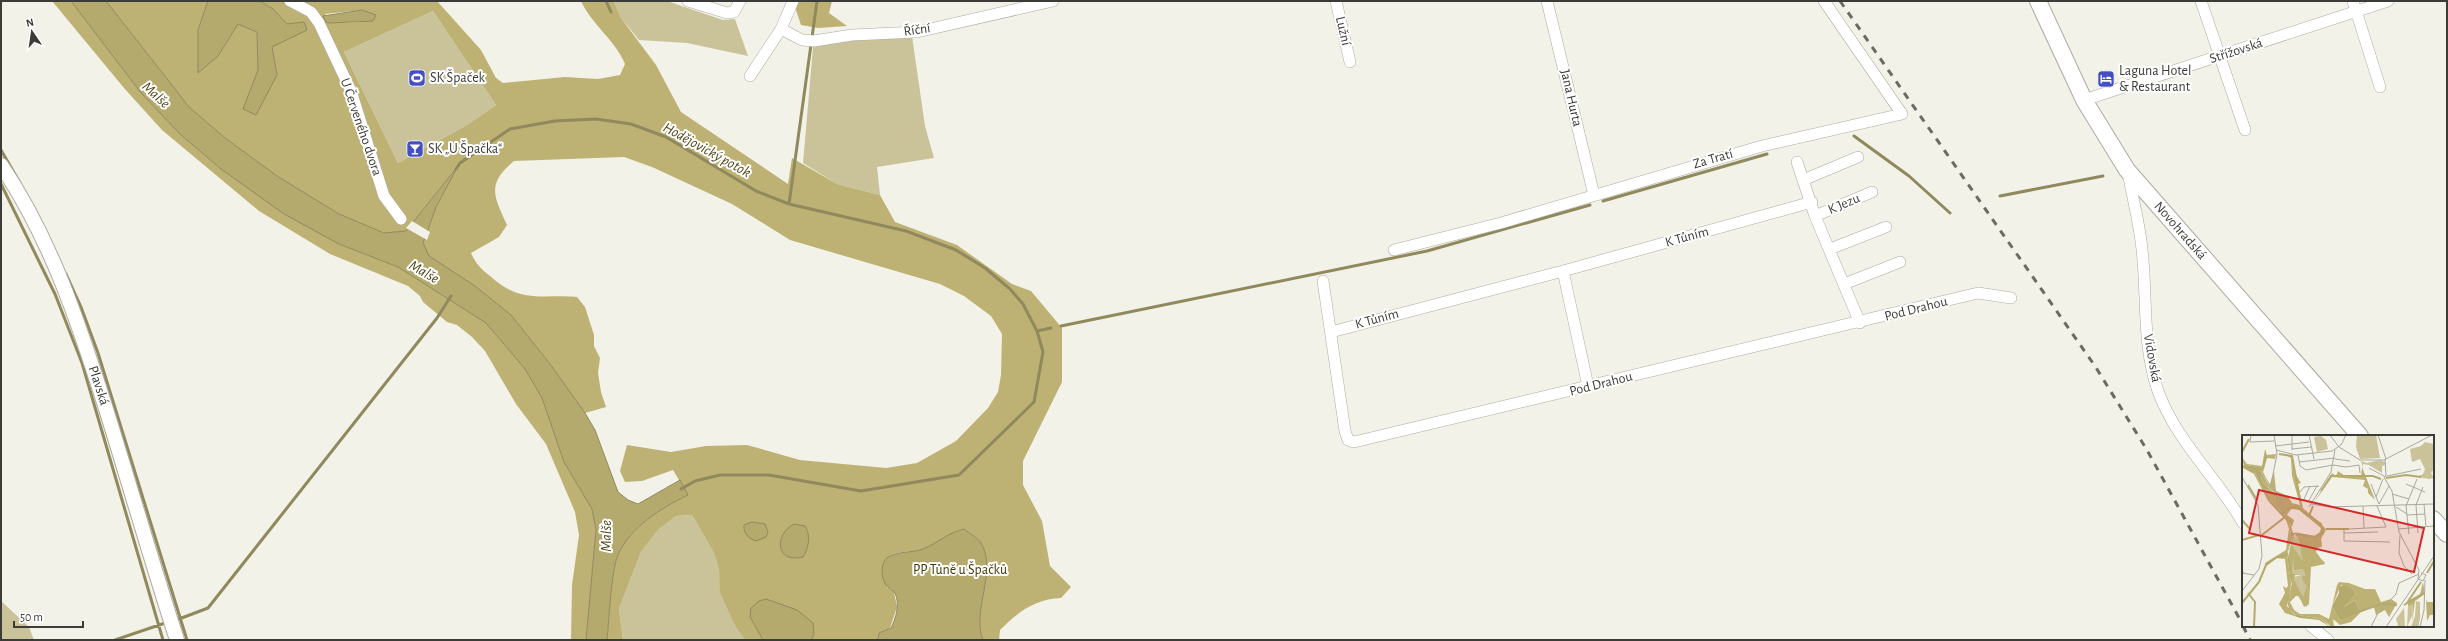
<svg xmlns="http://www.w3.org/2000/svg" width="2448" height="641" viewBox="0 0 2448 641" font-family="'Alegreya Sans',sans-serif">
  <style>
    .green { fill: #cac39a }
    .forest { fill: #bdb274; fill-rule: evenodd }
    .water { fill: #b5aa6d; stroke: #90895d }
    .pier { fill: #f3f2e8 }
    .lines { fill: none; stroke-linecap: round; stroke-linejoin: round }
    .stream { stroke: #90895d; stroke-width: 3 }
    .minor-casing { stroke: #acaaa1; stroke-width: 12 }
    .tertiary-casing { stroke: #acaaa1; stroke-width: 16 }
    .secondary-casing { stroke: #acaaa1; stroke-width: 18 }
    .minor { stroke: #fff; stroke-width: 11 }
    .tertiary { stroke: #fff; stroke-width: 14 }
    .secondary { stroke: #fff; stroke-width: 16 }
    .rail { stroke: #6b6b65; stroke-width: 3; stroke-dasharray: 7 7; stroke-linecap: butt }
    .labels { text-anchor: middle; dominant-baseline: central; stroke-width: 4; stroke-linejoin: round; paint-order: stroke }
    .street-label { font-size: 14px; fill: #3b3b37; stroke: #fff }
    .poi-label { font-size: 14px; fill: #3b3b37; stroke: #fff; text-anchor: start }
    .park-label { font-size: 14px; fill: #423906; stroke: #fff }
    .water-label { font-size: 15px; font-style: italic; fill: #4d4414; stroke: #fff }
    .inset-river { fill: none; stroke: #b5aa6d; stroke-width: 2 }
    .inset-road { fill: none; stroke: #a9a9a1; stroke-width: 1 }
    .view { fill: #d62828; fill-opacity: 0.15; stroke: #d62828; stroke-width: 2 }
    .inset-edge { fill: none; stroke: #3b3b37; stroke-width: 2 }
  </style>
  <rect width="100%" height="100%" fill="#f3f2e8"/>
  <path class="green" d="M612,1H667L723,20L735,19L748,56L687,43L639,40L621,18Z
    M433,11L496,105L467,125L398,163L344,52Z
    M912,36L925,126L934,158L877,167L880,195L837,184L803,163L813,47L859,39Z
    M692,515L714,553L719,570L721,592L735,626L745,640H623L619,609L641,552L658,530L676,516Z
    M1,601L29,627L34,640H1Z"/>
  <path class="forest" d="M52,1H71L141,93L180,134L221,169L339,244L398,267L486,323L525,369L542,398L564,462L592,509L596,530L586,640H571L572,585L579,535L575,512L546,444L516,404L485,351L472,337L457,325L447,322L423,302L420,296L408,286L330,254L259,211L162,130L124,88Z
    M106,1H208L198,30L218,56L238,24L257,32L258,70L244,109L277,75L272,47L304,22L287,24L273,9L260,1H437L481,50L496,78L503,83L565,77L598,79L620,75L625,64C616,41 592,25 581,1H613L621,18L656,65L681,112L788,184L792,158L837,184L880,195L895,222L957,245L1012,284L1031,291L1062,328V382L1023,461V485L1042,521L1050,566L1071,587L1061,598C1035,599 1018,612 1000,630L999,640H983C971,610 998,572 981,543C978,538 969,533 964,529C948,532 936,546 920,550C910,552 891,551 885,560C879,568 884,578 887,587L894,592L897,607L890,628L879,633L878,640H811L814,634L750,617L763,640H745L735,626L720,592L719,570L714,553L692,515L676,516L658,530L641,552L619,609L623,640H607C609,621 611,571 618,555C630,527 661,508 688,495L673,470L642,481L625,482L620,471L627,445L671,452L706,446L747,445L800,460L886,468L917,463L956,441L988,408L998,392L1001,375L1002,334L991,316L964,296L940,284L790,240L732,204L652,167L624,157L514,161C486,184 494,196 507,225L499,237L471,253C476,264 481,269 490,276C521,304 540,294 577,297L585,307L594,335V346L600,358L598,373L601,392L606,407L585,413L550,364L511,315L475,286L429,257L423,243L436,207L456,168L406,231L384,233L339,214L277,176L225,138L189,107ZM362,10L363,22L329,23L325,14ZM433,11L496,105L467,125L398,163L344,52Z
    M793,1H832L829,13L847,26L818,28L801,25Z"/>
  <path class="water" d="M71,1H106L189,107L225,138L277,176L339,214L384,233L406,231L458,166L436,207L423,243L429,256L475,286L511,315L550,364L585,413L595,430L618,492L628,500L638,504L680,480L688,495C661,508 630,527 618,555C611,571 609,621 607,640H586L596,530L592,509L564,462L542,398L525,369L486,323L398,267L339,244L284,214L221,169L180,134L141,93Z
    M208,1H260L273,9L287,24L304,22L307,30L272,47L277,75L256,115L243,109L258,70L257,32L238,24L218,56L198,73V30Z
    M362,10L376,15L373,21L329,23L326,22L323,16Z
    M752,522L765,524L768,532L766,537L756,541C749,539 743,533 744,525Z
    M794,524L805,526C811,535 809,548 803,557C775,564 774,534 794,524Z
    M964,529C969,533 978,538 981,543C998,572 971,610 983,640H878L879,633L891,628C896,618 900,604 895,593C893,590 888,588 886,585C881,578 880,562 888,557C899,551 912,553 923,549C938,543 949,532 964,529Z
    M766,599L797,610L813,623L814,634L811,640H763L750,617L751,608L759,601Z"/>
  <path class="pier" d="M412,221L430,232L427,240L406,228Z"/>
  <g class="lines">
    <path class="stream" d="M606,1L611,12
      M1854,136L1909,176L1950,213
      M1,150L20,183
      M456,169L460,163L510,129L555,121L596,119L631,124L666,137L756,191L789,204L817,1
      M1,184L55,294L82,363L163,640
      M2000,196L2103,176
      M1603,201L1767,154
      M66,274L81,307L98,353L187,640
      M1061,326L1427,251L1590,205
      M1037,331L1051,328
      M681,489L695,481L720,475H769L861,491L959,475L1034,402L1043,352L1037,331L1023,304L1010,289L985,268L956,250L906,231L789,204
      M179,619L208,608L437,318L451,296
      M115,640L168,622"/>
    <defs>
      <path id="minor" d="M290,1L311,12L319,23L351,91L384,196L401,219
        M688,1L727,13L734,12L740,1
        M1336,1L1350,62
        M1547,1L1594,195
        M2201,1L2245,130
        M2353,1L2380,87
        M781,29L802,40L814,41L852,35L917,32L1053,1
        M750,76L781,29L793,1
        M2084,100L2388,1
        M1797,162L1815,216L1860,323
        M2128,172C2132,195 2138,218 2141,241C2148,290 2141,343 2158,391C2176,441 2217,477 2243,523
        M1803,180L1858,157
        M1815,216L1872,192
        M1830,249L1886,227
        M1394,250L1501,223L1762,146L1902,114L1824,1
        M1563,271L1588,386
        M1323,281L1345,431L1348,440L1354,442L1978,293L2011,298
        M1844,284L1900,262
        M1331,332L1563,271L1812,202
        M2311,626L2328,640"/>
      <g id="tertiary">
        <path id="s1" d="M1,165C51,239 79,324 106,409C130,486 152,563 177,640"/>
      </g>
      <g id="secondary">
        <path id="s2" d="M2038,1L2084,100L2127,170L2360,436"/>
        <path d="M2433,519L2447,534"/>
      </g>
    </defs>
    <use href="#minor" class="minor-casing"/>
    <use href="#tertiary" class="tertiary-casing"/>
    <use href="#secondary" class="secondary-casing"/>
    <use href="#minor" class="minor"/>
    <use href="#tertiary" class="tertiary"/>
    <use href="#secondary" class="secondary"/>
    <path class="rail" d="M1840,1L2095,366L2147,450L2243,625
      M2243,626L2250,640"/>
  </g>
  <defs>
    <symbol id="stadium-square" viewBox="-11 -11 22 22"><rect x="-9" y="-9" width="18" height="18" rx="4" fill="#444fc4" stroke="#fff"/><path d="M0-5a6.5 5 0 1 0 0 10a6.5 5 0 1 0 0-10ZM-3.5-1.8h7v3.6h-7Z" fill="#fff"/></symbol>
    <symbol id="hotel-square" viewBox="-11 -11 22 22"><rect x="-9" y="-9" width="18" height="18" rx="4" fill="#444fc4" stroke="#fff"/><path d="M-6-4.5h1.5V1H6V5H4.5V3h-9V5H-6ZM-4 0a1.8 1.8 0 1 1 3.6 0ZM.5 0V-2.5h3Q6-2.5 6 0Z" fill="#fff"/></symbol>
    <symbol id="bar-square" viewBox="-11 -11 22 22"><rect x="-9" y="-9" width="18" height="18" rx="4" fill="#444fc4" stroke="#fff"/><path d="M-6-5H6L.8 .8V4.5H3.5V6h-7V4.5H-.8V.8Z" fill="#fff"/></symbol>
  </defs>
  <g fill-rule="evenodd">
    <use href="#stadium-square" x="407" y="68" width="20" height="20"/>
    <use href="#hotel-square" x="2096" y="69" width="20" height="20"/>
    <use href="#bar-square" x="405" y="139" width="20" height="20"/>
  </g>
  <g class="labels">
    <g class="street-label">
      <text transform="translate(917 30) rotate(-8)">Říční</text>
      <text transform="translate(1343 31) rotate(77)">Lužní</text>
      <text transform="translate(2236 51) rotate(-18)">Střížovská</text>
      <text transform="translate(1571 98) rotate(77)">Jana Hurta</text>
      <text transform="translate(361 127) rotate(71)">U Červeného dvora</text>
      <text transform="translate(1713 159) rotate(-16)">Za Tratí</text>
      <text transform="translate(1844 204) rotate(-23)">K Jezu</text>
      <text stroke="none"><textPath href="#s2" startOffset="272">Novohradská</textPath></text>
      <text transform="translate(1687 237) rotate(-15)">K Tůním</text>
      <text transform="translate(1916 309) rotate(-14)">Pod Drahou</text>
      <text transform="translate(1377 319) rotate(-15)">K Tůním</text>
      <text transform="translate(2152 358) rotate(80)">Vidovská</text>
      <text transform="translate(1601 384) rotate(-14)">Pod Drahou</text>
      <text stroke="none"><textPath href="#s1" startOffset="242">Plavská</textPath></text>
    </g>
    <g class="poi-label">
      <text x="2119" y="71">Laguna Hotel<tspan x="2119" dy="16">&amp; Restaurant</tspan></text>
      <text x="430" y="78">SK Špaček</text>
      <text x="428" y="149">SK „U Špačka“</text>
    </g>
    <g class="park-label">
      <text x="960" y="570">PP Tůně u Špačků</text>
    </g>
    <g class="water-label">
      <text transform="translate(156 95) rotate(42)">Malše</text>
      <text transform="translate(707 150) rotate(29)">Hodějovický potok</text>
      <text transform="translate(424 272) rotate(30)">Malše</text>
      <text transform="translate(606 536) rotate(-90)">Malše</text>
    </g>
  </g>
  <g transform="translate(2242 435)">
    <rect width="192" height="192" fill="#f3f2e8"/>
    <path d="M115,0H134L138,23L118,24L114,12ZM79,1L84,5L86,14L75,17L72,2ZM183,7L192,9V34L189,38L192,43L187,44L175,42L181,39L183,34L178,24L170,27L168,14L179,11ZM138,25L143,27L144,35L143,30L140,31V38L127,30L121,29V33L119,26L125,28ZM85,94L79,103L80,112L75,113L74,117L78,125L82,126L83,129L71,130L67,133V169L64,172L55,160L48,165L52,142L59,140L50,138L49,106L55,100L74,104ZM174,166L178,167V184L176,192H169L173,181ZM171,168L170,181L165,192L166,171ZM162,173L163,192H154L156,190L154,184Z" fill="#cac39a"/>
    <path d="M23,14L25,20L34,19L33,24L25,23L21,37L24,43L28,49L32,36L34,56L46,61L50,68L58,70L50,41L49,23L45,21H50L54,40L59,48L56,49L61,73L84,94L79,104L80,111L75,113L74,117L83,129L69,132L67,169L62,172L57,161H54L48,167L52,175L58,179H77L87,184L95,150L97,147L107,148L123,154H133L139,167L149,164L155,168L147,182L143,175L134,180L132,172L119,177L109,187L98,190L91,184L92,192H90L82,184L56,180L49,175L46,165L50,148L46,124L50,102L56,99L52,97L72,101L78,97L79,93L57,75L49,74L45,80L52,85L50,92L42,79L43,75L39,77L28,65L24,54L31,58L29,63L34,61L32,67L37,61L21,48L19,42L28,51L18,36L21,33L5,30L0,25V22L5,29L20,31ZM53,101H56L61,126L49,109ZM51,120L52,135L61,134L63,138L64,141H60V144L65,152L61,162L52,145L53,140H59L50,138ZM99,150L110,153L114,159L102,172L113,165L117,174L114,179L98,186L90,171ZM0,29L13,38L27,67L45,84L47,88L49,100L45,119L49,148L45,171L53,180L79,184L88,192L77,185L58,183L43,178L37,169L43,158L41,151L44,153L46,151L43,124L34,123L24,131L23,128L44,115L47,94L44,85L26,66L12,39L1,33ZM120,32L133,65L126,58V54L121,51L123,45L90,42L71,69L90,38L94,41L96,36L103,41L119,42ZM181,147L183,159L173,166L170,187L171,169L166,171V166L178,159ZM184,164L185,167H192V180H188L185,186Z" fill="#bdb274" fill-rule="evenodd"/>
    <path d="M0,25L5,30L22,33L18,36L28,52L19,42L21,48L37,62L32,67L34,61L29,63L31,58L24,54L28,65L39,77L45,73L42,79L48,88L51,98H55L50,102L46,117L50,145L46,165L49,175L56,180L82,184L90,192L79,184L56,182L47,174L45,165L49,148L45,119L49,99L47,88L27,67L13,38L4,34ZM102,150L110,153L114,159L102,172L113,165L117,174L115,179L98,186L90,171L97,158V152Z" fill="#b5aa6d"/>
    <path class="inset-river" d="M0,17L7,4M37,19L50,21L58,65M21,33L24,21M144,43L164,40L179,42M6,50L15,65M79,56L89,41H131L139,44M45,74L55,72L67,81L71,71M0,85L8,94M84,94H107M54,99L74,102L81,98L79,89L68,81M20,100L43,82M0,105L17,100M185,138L192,126M6,158L13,167L12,192M0,168L17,147L24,130L35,122L45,120M165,168L179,147M162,170L182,158M116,177L139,169L155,170"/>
    <path class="inset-road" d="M9,0L8,7L32,6M32,0L35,19L29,50L38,62L41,76M50,0V15M67,0L72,24M88,0L97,12L118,25H142M136,0L144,24M33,11L67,7M50,14L69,12M34,15L54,20L90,16L99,10L104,0M56,20L58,31L64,35L91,30M93,24L108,26M143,24L144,42M142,25L190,0M57,27L93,23M91,30L104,32L117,30L118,38M127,33L142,41M144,40L142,42L150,56L157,97L177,135L176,144L181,146L184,140L179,138M145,41L179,34M0,42L16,70L20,121L17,134L0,156M129,49L134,62M164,49L183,57M68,51L62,64L66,67L75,51M58,57L62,52L77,51M150,59L167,64M69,69L88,72L192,69M137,69L134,62L141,44M137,69L147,51M182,69L184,92M121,71L122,93M67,72L89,37L93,15M154,72L165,79M165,80L183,79M107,94L144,92L135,71M156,94L192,91M102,95V106L148,107M102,98L136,97M176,98L174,70L181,52M167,99L164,71L175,44M158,100L157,118L162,131L170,139M2,137L0,138L12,140M129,192L136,178L154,159L157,148L177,139M144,192L192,121M178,192L182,175L183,145"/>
    <path class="view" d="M17,55L182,93L172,137L7,98Z"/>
    <rect width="192" height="192" class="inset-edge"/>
  </g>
  <rect width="2448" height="641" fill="none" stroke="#3b3b37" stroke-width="4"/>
  <g transform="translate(32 32) rotate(347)" stroke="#ffffff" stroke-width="3" paint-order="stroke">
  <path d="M0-3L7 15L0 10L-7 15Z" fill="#3b3b37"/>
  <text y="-6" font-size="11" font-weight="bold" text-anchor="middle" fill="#3b3b37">N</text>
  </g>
  <path d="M14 621v6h69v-6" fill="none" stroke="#3b3b37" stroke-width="2"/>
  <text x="20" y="621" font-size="12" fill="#3b3b37" stroke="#ffffff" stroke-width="3" paint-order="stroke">50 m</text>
</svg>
